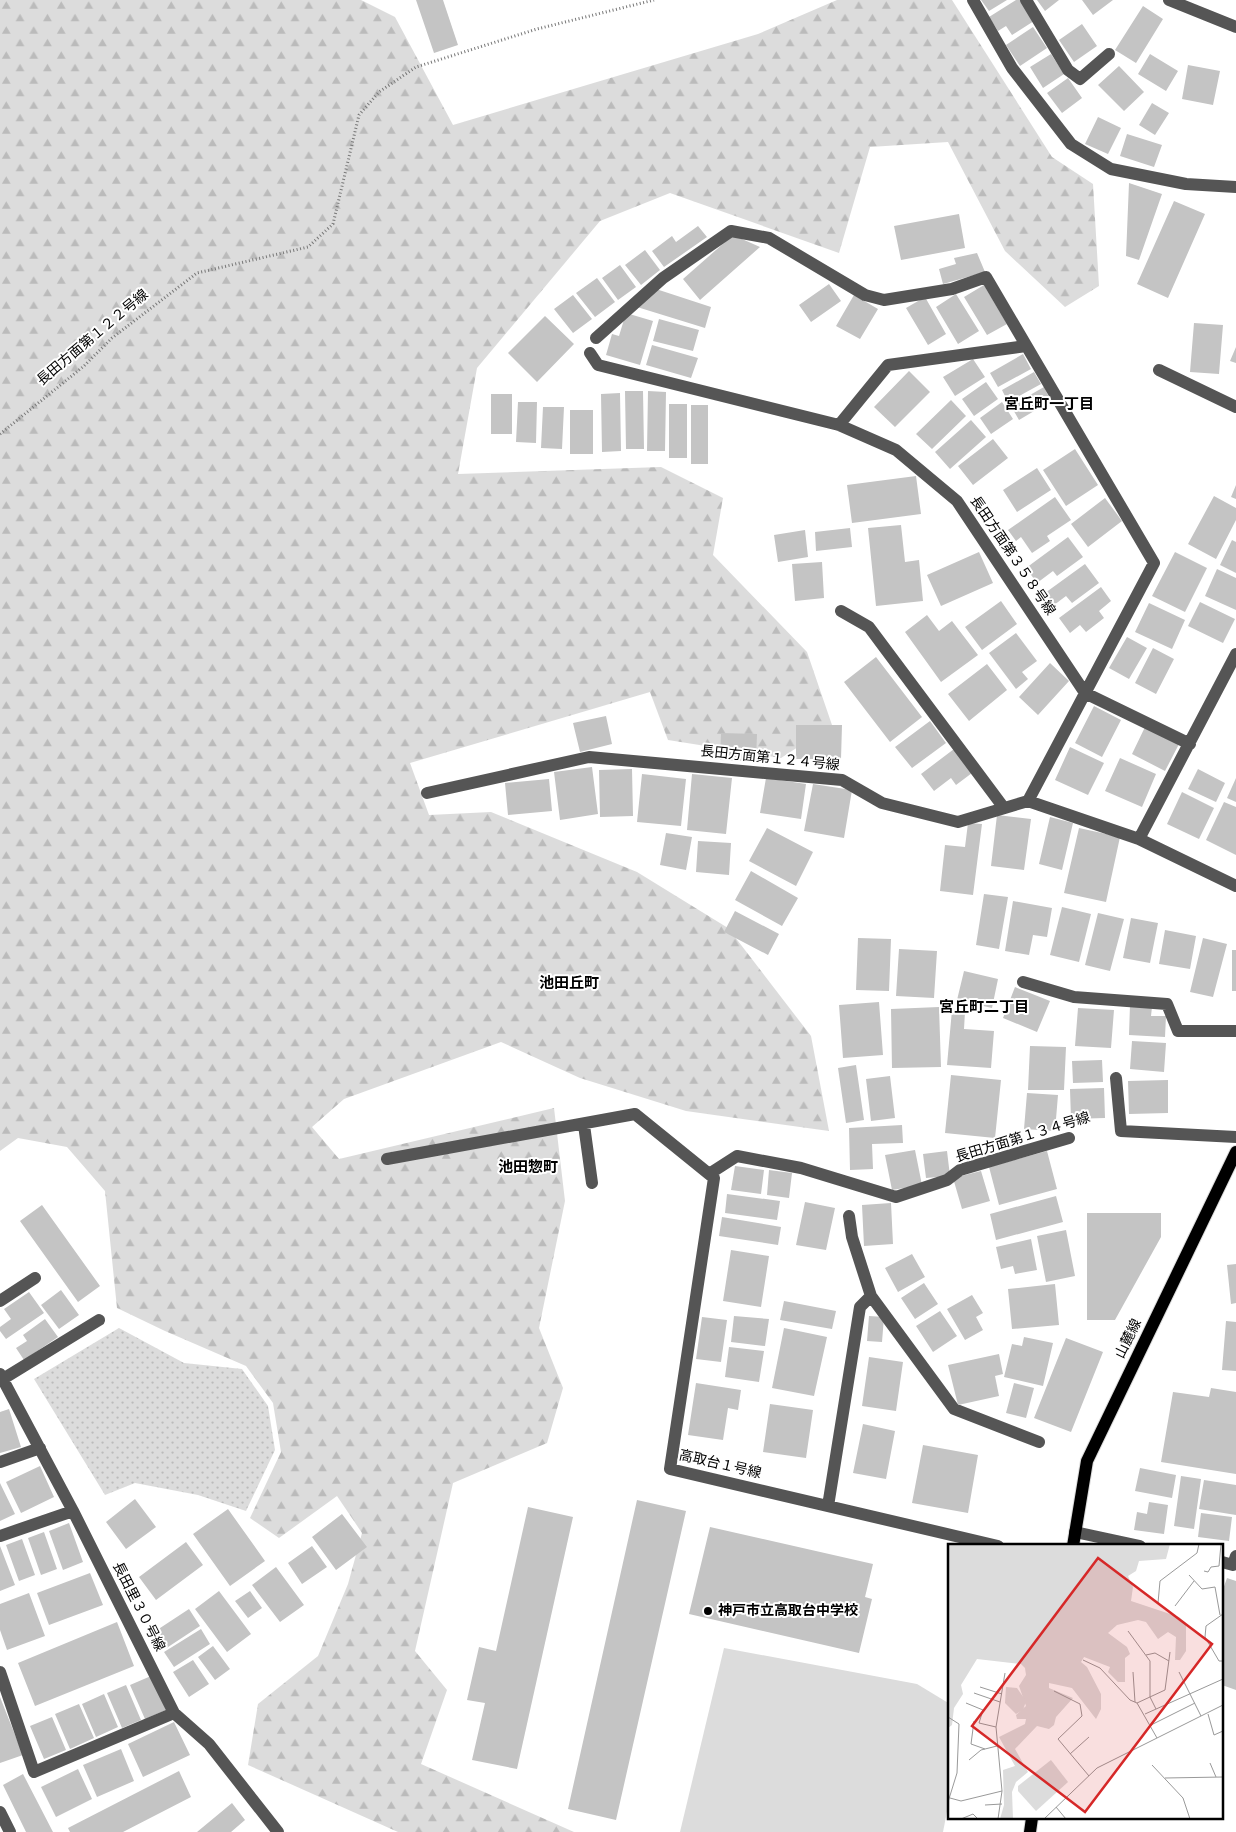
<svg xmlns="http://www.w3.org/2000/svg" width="1236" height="1832" viewBox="0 0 1236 1832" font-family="Overpass,'Noto Sans JP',sans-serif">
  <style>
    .forest { fill: url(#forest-firs) }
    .park { fill: url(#park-dots) }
    .garden { fill: #dcdcdc }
    .building { fill: #c4c4c4 }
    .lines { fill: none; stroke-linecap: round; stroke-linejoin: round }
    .major-casing { stroke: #dbdbdb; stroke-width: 14 }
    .path { stroke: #777; stroke-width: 3; stroke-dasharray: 1 2.5; stroke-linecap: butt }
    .minor { stroke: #555; stroke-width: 12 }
    .major { stroke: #000; stroke-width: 12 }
    .poi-dot { fill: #000; stroke: #fff; stroke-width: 2 }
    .labels { text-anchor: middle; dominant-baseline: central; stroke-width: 4; stroke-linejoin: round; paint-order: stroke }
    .street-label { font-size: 14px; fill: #000; stroke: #fff }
    .poi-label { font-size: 14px; font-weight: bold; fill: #000; stroke: #fff; text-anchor: start }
    .neighbourhood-label { font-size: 15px; font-weight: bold; fill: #000; stroke: #fff }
    .inset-road { fill: none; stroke: #999; stroke-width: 1 }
    .view { fill: #d62828; fill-opacity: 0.15; stroke: #d62828; stroke-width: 2.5 }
    .inset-edge { fill: none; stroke: #000; stroke-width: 2.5 }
  </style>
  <defs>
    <pattern id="forest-firs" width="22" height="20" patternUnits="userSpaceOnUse" patternTransform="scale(1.25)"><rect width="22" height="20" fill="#dcdcdc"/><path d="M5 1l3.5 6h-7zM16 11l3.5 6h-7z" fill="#bbb"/></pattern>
    <pattern id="park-dots" width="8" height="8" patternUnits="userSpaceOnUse" patternTransform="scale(1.25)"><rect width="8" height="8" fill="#dcdcdc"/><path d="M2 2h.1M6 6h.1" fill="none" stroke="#bbb" stroke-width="1.8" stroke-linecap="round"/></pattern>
  </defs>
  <rect width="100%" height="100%" fill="#fff"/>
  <path class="forest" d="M0,0H361L395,17L453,125L758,34L837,0H952L1052,157L1093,184L1099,286L1065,307L1005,251L948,142L870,147L839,253L670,193L600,221L477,368L458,474L661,467L723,498L713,555L807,652L832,725L781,758L668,740L650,692L410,763L429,815L491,812L637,872L728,928L811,1036L829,1131L686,1111L580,1078L501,1042L344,1099L312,1127L339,1159L554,1108L565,1201L539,1328L563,1388L547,1443L453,1483L415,1651L447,1690L421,1764L574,1832H398L248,1765L258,1704L318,1656L348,1584L362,1533L337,1496L279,1538L250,1518L281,1452L273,1403L246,1366L165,1331L117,1308L105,1191L67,1147L18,1138L0,1151Z"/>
  <path class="park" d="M119,1328L184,1363L242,1369L268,1406L275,1450L246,1511L198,1495L135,1483L105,1495L34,1379Z"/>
  <path class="garden" d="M724,1648L917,1684L950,1704V1796L943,1832H680Z"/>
  <path class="building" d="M416,0H443L458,45L434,53Z
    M981,0H1007L989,11Z
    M1016,0H1021L1034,21L1012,35L1006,26L998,31L989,17Z
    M1037,0H1059L1045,11Z
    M1082,0H1113L1093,15Z
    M1143,6L1163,19L1136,63L1115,50Z
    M1082,24L1097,46L1074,62L1059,40Z
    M1033,27L1047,48L1020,66L1006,45Z
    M1051,54L1064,74L1043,88L1030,67Z
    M1150,54L1178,71L1166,91L1138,74Z
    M1188,65L1220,71L1213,105L1182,99Z
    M1119,66L1144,92L1124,111L1098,85Z
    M1068,78L1082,98L1062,113L1047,93Z
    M1152,103L1169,113L1155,135L1139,125Z
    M1098,117L1121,128L1108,154L1085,144Z
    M1127,134L1162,145L1154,167L1120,156Z
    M1129,183L1162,194L1139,260L1126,256Z
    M1174,201L1205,214L1168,298L1137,284Z
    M959,214L965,248L901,260L894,226Z
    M698,226L707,237L664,267L652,251L672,236L676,242Z
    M733,235L760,247L700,300L683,279Z
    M645,250L660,270L641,285L625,265Z
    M977,253L985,272L943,284L939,269L956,264L954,258Z
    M620,265L636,287L618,300L602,278Z
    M597,278L615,302L595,317L576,293Z
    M829,284L841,301L811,322L799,305Z
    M984,285L1007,324L987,335L964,297Z
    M656,289L711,307L705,328L637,307Z
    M956,294L979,331L958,344L936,307Z
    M573,295L592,319L573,333L554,309Z
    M854,295L878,309L860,339L836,326Z
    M925,297L946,334L928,345L906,308Z
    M626,313L653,321L640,365L606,355L612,334L619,336Z
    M545,316L574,344L537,382L508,353Z
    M659,319L699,330L693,351L653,341Z
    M1194,323L1223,325L1219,374L1190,372Z
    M652,345L698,358L691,378L646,365Z
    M1236,347V363L1230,361Z
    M1023,354L1031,369L998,387L990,373Z
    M973,359L985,377L955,396L943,377Z
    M909,371L930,392L895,427L874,407Z
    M1034,372L1041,384L1008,402L1002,390Z
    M986,382L998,399L974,416L962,399Z
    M1044,387L1051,401L1019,420L1011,406Z
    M625,391H643L644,449H626Z
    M648,391L666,392L665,451H647Z
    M620,393L621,451L602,452L601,394Z
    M491,394H512V434H491Z
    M951,400L966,416L932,449L916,434Z
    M518,402H537L536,443L516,442Z
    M1002,402L1013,419L991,434L980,418Z
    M669,404H687V458H669Z
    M691,405H708V464H691Z
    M543,407H564L562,449L541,448Z
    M570,410H593V454H570Z
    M971,420L986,437L950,469L935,452Z
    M993,439L1008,458L973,485L958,466Z
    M1075,449L1098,485L1066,506L1043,470Z
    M1037,468L1051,490L1017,512L1003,490Z
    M916,476L921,514L852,523L847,485Z
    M1236,485V499L1231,497Z
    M1214,496L1236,508V520L1216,559L1188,544Z
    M1055,497L1071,520L1047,536L1050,541L1032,553L1021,537L1016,541L1008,530Z
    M1105,498L1122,521L1088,547L1071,524Z
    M901,525L905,562L919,560L923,601L876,606L868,528Z
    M850,528L852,547L816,551L815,532Z
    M805,530L808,557L778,562L774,535Z
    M1068,537L1083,557L1057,576L1053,571L1037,583L1026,568Z
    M1232,540L1236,542V573L1220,565Z
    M979,552L993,583L941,606L927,575Z
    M1175,552L1207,568L1185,612L1152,596Z
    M822,562L824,598L795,601L792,564Z
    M1085,564L1099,583L1072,603L1066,596L1054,605L1045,593Z
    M1217,569L1236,578V610L1205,596Z
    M1101,587L1111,601L1099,611L1104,618L1086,632L1080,625L1070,633L1059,618Z
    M1001,601L1017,624L982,650L965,627Z
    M1200,602L1235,619L1223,643L1188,626Z
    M1149,603L1185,620L1172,649L1135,632Z
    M927,615L939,631L952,621L978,655L941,682L905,632Z
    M1016,633L1037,661L1022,672L1028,679L1016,689L989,653Z
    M1127,637L1147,648L1129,679L1109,668Z
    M1153,648L1174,659L1156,694L1135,683Z
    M876,657L922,717L890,742L844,682Z
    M1050,663L1069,681L1038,715L1019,697Z
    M987,664L1007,690L969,721L948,694Z
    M1094,706L1121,720L1102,757L1075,743Z
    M606,716L612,744L580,752L573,723Z
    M930,721L946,743L912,768L895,747Z
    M796,725H842L841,759H796Z
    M1145,727L1179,744L1165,771L1132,754Z
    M721,733L757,734L756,761L720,760Z
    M1070,747L1104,763L1088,795L1055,780Z
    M954,749L972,773L956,785L951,778L934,791L921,774Z
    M1120,758L1156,774L1142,807L1105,791Z
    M592,767L598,814L560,820L554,772Z
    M632,769L633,816L600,817L599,770Z
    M1198,769L1225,783L1216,802L1188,789Z
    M642,774L686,779L681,826L637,822Z
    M692,774L732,778L726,834L687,830Z
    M766,778L806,784L801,819L760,813Z
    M1236,778V802L1227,798Z
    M549,779L552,811L508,815L505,783Z
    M813,784L852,790L844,838L804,831Z
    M1182,792L1214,808L1199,839L1167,824Z
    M1224,802L1236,807V855L1206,840Z
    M997,815L1031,819L1024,870L991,866Z
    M1050,817L1073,823L1062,870L1039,864Z
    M968,823L982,824L973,895L940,891L945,845L965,847Z
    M767,828L813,852L796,886L749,861Z
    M1079,828L1120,837L1106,902L1064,893Z
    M666,833L692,837L686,870L660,865Z
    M698,841L731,843L729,875L696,872Z
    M751,871L798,898L782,926L735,900Z
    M984,894L1008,897L999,949L976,945Z
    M1013,901L1052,908L1047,937L1033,935L1029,955L1005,951Z
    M1062,907L1091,914L1079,962L1050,955Z
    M735,911L779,934L768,955L724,932Z
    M1098,913L1124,919L1110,971L1085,965Z
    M1131,918L1158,923L1150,963L1123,958Z
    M1165,930L1196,936L1190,969L1159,964Z
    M858,938L891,939L889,991L856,990Z
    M1203,938L1227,944L1213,997L1190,992Z
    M899,949L937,951L934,998L896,996Z
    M1232,950H1236V991H1232Z
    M964,971L998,979L992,1008L957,1000Z
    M1015,987L1050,1001L1037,1032L1003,1018Z
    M879,1002L883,1055L843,1058L839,1005Z
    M1130,1005L1152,1007L1151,1016H1166L1165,1037L1129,1035Z
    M939,1007L941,1067L892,1068L891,1009Z
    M1078,1008L1114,1010L1111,1048L1075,1046Z
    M952,1010L965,1012L964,1029L994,1031L991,1068L947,1065Z
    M1132,1041L1166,1043L1164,1072L1130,1069Z
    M1030,1046L1066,1047L1064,1090H1028Z
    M1102,1060L1103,1082L1073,1083L1072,1061Z
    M856,1065L864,1120L846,1123L838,1068Z
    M951,1075L1001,1080L995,1138L945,1133Z
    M890,1076L895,1118L871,1121L866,1079Z
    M1168,1080V1113L1129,1114L1128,1081Z
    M1104,1088L1105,1118L1071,1119L1070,1089Z
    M1027,1093L1058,1095L1055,1131L1024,1129Z
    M902,1125L903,1143L872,1144L873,1169L850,1170L849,1128Z
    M915,1150L922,1185L892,1190L885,1155Z
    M947,1151L950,1176L926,1178L923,1154Z
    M1047,1151L1057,1189L999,1205L989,1167Z
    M735,1166L764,1170L761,1194L731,1190Z
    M769,1170L792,1173L789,1198L767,1195Z
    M981,1171L990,1201L962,1209L953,1178Z
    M727,1194L780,1201L777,1220L725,1213Z
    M1056,1196L1063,1222L996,1240L990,1214Z
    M805,1202L835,1208L826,1250L796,1245Z
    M891,1203L893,1244L864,1246L862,1205Z
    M42,1205L100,1286L78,1302L20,1221Z
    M1087,1213H1161V1237L1115,1320H1087Z
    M722,1217L781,1227L778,1245L719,1236Z
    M1066,1230L1075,1276L1046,1282L1037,1236Z
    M1031,1239L1037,1270L1015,1274L1013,1266L1001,1269L996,1247Z
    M731,1250L769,1256L761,1307L723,1301Z
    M912,1254L925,1277L898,1292L885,1268Z
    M1236,1264V1303L1231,1304L1227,1265Z
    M924,1283L938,1304L915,1319L901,1298Z
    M1055,1284L1059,1325L1012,1329L1008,1289Z
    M61,1290L79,1315L59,1329L41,1305Z
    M29,1292L44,1313L6,1339L0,1331V1327L11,1319L4,1309Z
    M972,1295L983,1313L976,1317L983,1330L965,1340L947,1309Z
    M784,1301L836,1311L832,1329L780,1320Z
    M940,1311L957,1336L933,1352L916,1326Z
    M734,1316L769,1319L765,1346L731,1342Z
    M869,1316L884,1317L882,1342L867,1341Z
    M702,1317L727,1320L721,1362L696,1359Z
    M45,1319L58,1337L24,1360L16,1348L27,1341L23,1335Z
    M1226,1321L1236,1322V1371L1222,1370Z
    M784,1328L827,1337L814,1396L772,1388Z
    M1024,1337L1053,1343L1043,1386L1004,1377L1012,1344L1022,1346Z
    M1066,1338L1103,1352L1071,1432L1034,1418Z
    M729,1347L764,1351L759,1382L725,1377Z
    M999,1354L1003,1374L995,1376L999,1396L958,1405L948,1365Z
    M869,1357L903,1362L896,1411L862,1406Z
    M696,1383L741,1390L738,1410L728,1408L723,1440L688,1435Z
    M1014,1383L1034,1388L1026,1418L1006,1413Z
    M1211,1388L1236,1392V1474L1161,1462L1173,1392L1209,1397Z
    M770,1404L813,1410L806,1458L763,1452Z
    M9,1409L21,1447L0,1453V1412Z
    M863,1424L895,1431L886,1479L853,1473Z
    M923,1445L978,1455L968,1513L912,1503Z
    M40,1466L54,1497L21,1513L6,1482Z
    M1140,1468L1176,1475L1172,1498L1135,1491Z
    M1181,1476L1201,1479L1194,1529L1174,1526Z
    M1204,1480L1236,1485V1515L1199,1509Z
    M0,1483L15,1514L0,1521Z
    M135,1499L156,1527L126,1549L106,1522Z
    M637,1500L686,1511L616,1820L568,1809Z
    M1149,1502L1168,1505L1164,1534L1134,1530L1137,1512L1147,1514Z
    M528,1507L573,1517L517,1769L472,1760L485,1703L467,1700L479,1647L496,1651Z
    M228,1509L265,1561L230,1586L193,1534Z
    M1201,1513L1232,1517L1229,1541L1198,1537Z
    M342,1514L367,1547L336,1570L312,1537Z
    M69,1523L83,1562L63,1570L49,1531Z
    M710,1527L873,1564L865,1597L872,1599L859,1653L689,1614Z
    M44,1532L57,1569L41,1575L28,1538Z
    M22,1539L35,1575L19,1581L6,1545Z
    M186,1542L203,1565L156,1600L139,1577Z
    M0,1546L15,1585L0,1591Z
    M312,1546L327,1567L302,1584L288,1563Z
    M276,1567L304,1605L280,1622L252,1585Z
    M90,1573L103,1605L49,1625L37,1593Z
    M1227,1578L1236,1581V1690L1222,1685V1592Z
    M219,1591L251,1634L227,1652L195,1609Z
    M250,1591L262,1608L248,1618L235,1601Z
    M29,1593L45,1636L7,1650L0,1630V1604Z
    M189,1609L200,1626L165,1649L154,1632Z
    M117,1622L134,1666L35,1706L18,1663Z
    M201,1629L210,1644L174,1667L164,1652Z
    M213,1646L230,1669L215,1680L198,1657Z
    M193,1660L209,1684L189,1697L173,1672Z
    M151,1676L166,1710L145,1719L130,1685Z
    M126,1685L141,1720L122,1728L107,1693Z
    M104,1694L118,1727L96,1737L82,1704Z
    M0,1697L23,1755L0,1763Z
    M79,1704L94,1738L70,1749L55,1714Z
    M52,1717L66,1750L44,1759L30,1726Z
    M174,1722L190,1755L143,1777L128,1744Z
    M121,1749L134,1781L97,1797L83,1765Z
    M78,1769L92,1799L56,1817L41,1787Z
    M179,1771L191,1797L123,1832H70L68,1828Z
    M23,1774L53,1832H26L3,1785Z
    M232,1803L245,1820L231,1832H197Z"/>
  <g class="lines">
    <defs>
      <path id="major" d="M1073,1546L1087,1461L1236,1152
        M1030,1832L1032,1818"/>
    </defs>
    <use href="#major" class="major-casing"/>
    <path class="path" d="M0,434L84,366L112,338L197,273L308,247L333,224L359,115L379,92L416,67L537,29L654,0"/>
    <path class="minor" d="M973,0L1012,68L1071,144L1111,169L1186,184L1236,187
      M1026,0L1068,70L1080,79L1109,54
      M1169,0L1236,27
      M596,338L663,278L731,231L769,238L865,295L884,300L952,289L986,277L1154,563L1028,801
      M590,353L598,365L839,425L896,450L957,501L1085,693L1190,744
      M1159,370L1236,407
      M839,425L888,365L1026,346
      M841,611L869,627L1004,808
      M427,793L589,757L842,780L882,803L958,822L1028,801L1139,839L1236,886
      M1139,839L1236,654
      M1023,982L1074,997L1167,1004L1178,1031H1236
      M1116,1078L1121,1131L1236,1137
      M584,1125L592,1183
      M387,1159L635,1114L714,1178L670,1469L998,1546
      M709,1174L737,1156L801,1168L896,1197L947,1180L960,1170L1069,1138
      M849,1216L852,1237L871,1296L954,1409L1039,1442
      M0,1301L35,1278
      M0,1374L73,1511L174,1713L209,1744L278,1832
      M3,1379L99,1320
      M0,1462L40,1448
      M828,1506L860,1307L871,1296
      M1075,1532L1140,1546
      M0,1536L73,1511
      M1222,1562L1233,1565L1236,1556
      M0,1672L34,1772L174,1713
      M0,1812L10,1832"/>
    <use href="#major" class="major"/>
  </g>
  <circle class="poi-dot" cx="708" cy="1611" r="5"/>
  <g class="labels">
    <g class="street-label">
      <text transform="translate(93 338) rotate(-40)">長田方面第１２２号線</text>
      <text transform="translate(1012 556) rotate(56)">長田方面第３５８号線</text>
      <text transform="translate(770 759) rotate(6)">長田方面第１２４号線</text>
      <text transform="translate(1023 1138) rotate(-17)">長田方面第１３４号線</text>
      <text transform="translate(1129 1339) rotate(-64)">山麓線</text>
      <text transform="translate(720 1465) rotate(13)">高取台１号線</text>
      <text transform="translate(138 1607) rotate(63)">長田里３０号線</text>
    </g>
    <g class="poi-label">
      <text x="718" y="1611">神戸市立高取台中学校</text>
    </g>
    <g class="neighbourhood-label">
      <text x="1049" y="405">宮丘町一丁目</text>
      <text x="569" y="984">池田丘町</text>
      <text x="984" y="1008">宮丘町二丁目</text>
      <text x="528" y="1168">池田惣町</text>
    </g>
  </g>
  <g transform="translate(948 1544)">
    <rect width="275" height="275" fill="#fff"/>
    <path d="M0,0H222L218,15L191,17L188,27L180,32L185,43L183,57L231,73L238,79V107L232,116H227L228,93L220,88L210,95L198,78L190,76L169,81L160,89L179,103L182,110L177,114V138H170L160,128L162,123L136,113L133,118L139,123L153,150V165L148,175L124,144L101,139V144L125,154L108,173L106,181L101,185L89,182L67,205L80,228L68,238L64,248L65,275H52L56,261L55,226L67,222L51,193L77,180L78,175H69L68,171L78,162L71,142L78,131L77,124L73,120L29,115L13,141L15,150L6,164L4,181L0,184Z" fill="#dcdcdc"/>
    <path d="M58,143L69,144L78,157L75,166L68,170L57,159Z" fill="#dcdcdc"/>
    <path d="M103,216L120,238L88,267L70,247V242Z" fill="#dcdcdc"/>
    <path class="inset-road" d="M256,27L260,28L263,23L271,22L273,0M241,31L254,45L267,43L272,71M210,59L212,37L249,9L251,0M227,62L246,37M275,70L258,82L257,93L271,117H275M180,87L202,117V153L208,165M198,111L207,109L221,117M135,116L152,124L182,156L189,159L209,194M185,128L187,158M231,128L253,172M32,143L54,150M106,147L132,160L134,172L110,195L141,232M26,149L52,158M18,159L35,166L31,179L48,183M189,159L217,146L222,108M197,170L275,135M260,170L266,191L275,187M0,173L11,180L9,229L0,258M26,177L23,200L37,205M203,181L247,159M122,210L141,193M21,216L33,206L49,202M262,219L268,233M204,221L235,254L242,275M217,234L275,233M2,254L13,257L54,247M37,261L54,260M108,263L118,275M13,275L25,270L30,275M50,275L54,247L48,183L57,129M96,275L149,224L275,161"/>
    <path class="view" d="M150,14L264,100L137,268L24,182Z"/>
    <rect width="275" height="275" class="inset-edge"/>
  </g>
</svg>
